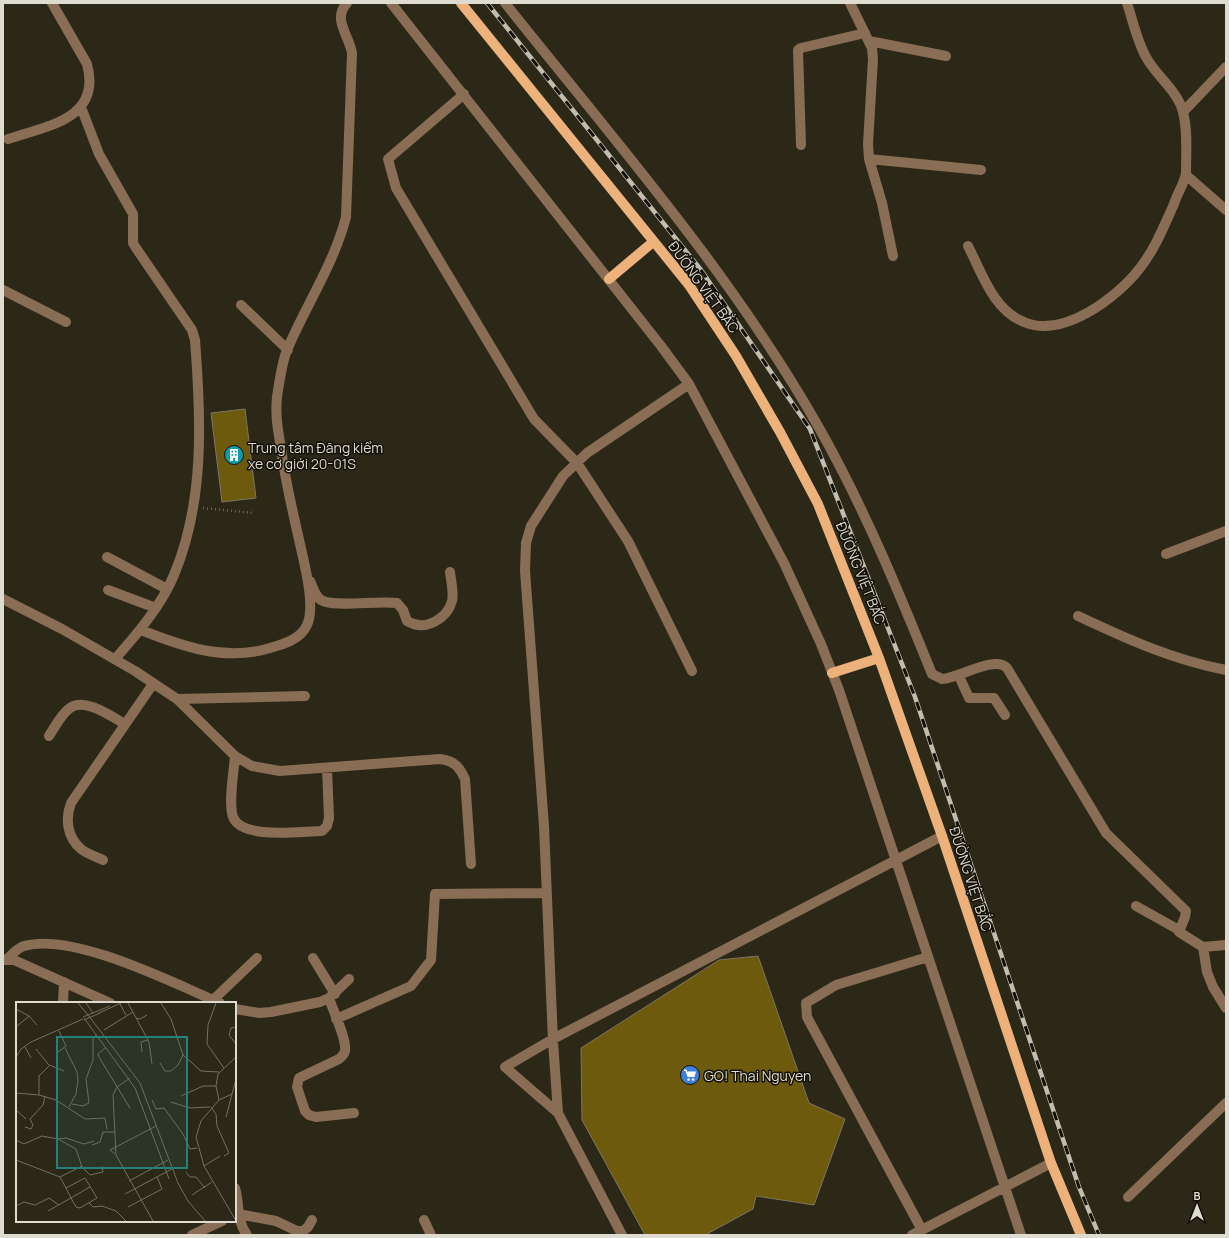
<svg xmlns="http://www.w3.org/2000/svg" width="1229" height="1238" viewBox="0 0 1229 1238" font-family="Manrope,sans-serif">
  <style>
    .building { fill: #6e5a0d; stroke: #7c7663 }
    .lines { fill: none; stroke-linecap: round; stroke-linejoin: round }
    .path { stroke: #6e6b5c; stroke-width: 2.5; stroke-dasharray: 1 3; stroke-linecap: butt }
    .minor { stroke: #896d54; stroke-width: 10 }
    .major { stroke: #edb17c; stroke-width: 10 }
    .rail-casing { stroke: #c0bdb1; stroke-width: 4.5 }
    .rail { stroke: #131009; stroke-width: 3; stroke-dasharray: 9; stroke-linecap: butt }
    .labels { text-anchor: middle; dominant-baseline: central; stroke-width: 3; stroke-linejoin: round; paint-order: stroke }
    .street-label { font-size: 14px; fill: #dedbd0; stroke: #131009 }
    .poi-label { font-size: 14px; fill: #dedbd0; stroke: #131009; text-anchor: start }
    .inset-road { fill: none; stroke: #737061; stroke-width: 1 }
    .view { fill: #248078; fill-opacity: 0.15; stroke: #248078; stroke-width: 2 }
    .inset-edge { fill: none; stroke: #dedbd0; stroke-width: 2 }
  </style>
  <rect width="100%" height="100%" fill="#2c2817"/>
  <path class="building" d="M245,409L256,498L222,502L211,413Z
    M758,956L809,1103L845,1119L814,1205L756,1196L753,1209L705,1235H645L582,1120L581,1048L719,960Z"/>
  <g class="lines">
    <path class="path" d="M203,508L254,513"/>
    <path class="minor" d="M391,3L661,346L689,384L784,563L821,644L839,690L1021,1235
      M505,3C614,140 731,273 818,426C863,505 898,590 932,674L942,679C960,678 994,655 1007,668L1106,833L1186,911L1185,917L1179,932L1203,947L1207,972L1213,987L1226,1008
      M850,3L872,48L873,59L868,144L869,159L882,203L893,256
      M869,41L946,56
      M464,94L388,159L396,188L534,419L577,463L628,541L692,671
      M81,107L99,154L133,214V243L136,248L192,330L195,340C201,418 205,501 174,575C161,606 138,633 115,659
      M1183,112L1226,67
      M8,139C47,126 102,119 87,64L52,3
      M801,145L798,50L801,48L865,33
      M869,159L981,170
      M1186,175L1226,210
      M968,246C982,273 993,310 1024,322C1063,339 1118,297 1140,268C1155,249 1164,226 1174,204C1177,194 1185,182 1186,173C1186,154 1188,131 1183,112C1178,91 1156,76 1146,57C1137,41 1133,21 1127,3
      M3,290L66,322
      M241,305L288,350
      M1166,554L1226,531
      M107,557L167,589
      M310,581C313,587 315,596 321,600C333,608 379,600 397,603L403,610L407,621C425,632 447,619 452,601C454,593 451,581 450,572
      M108,590L156,608
      M3,599L62,629L135,671L177,699L235,756L252,766L280,771L440,759C454,761 459,766 465,779L471,864
      M1078,616C1127,639 1173,660 1226,670
      M141,630C181,646 226,662 270,648C284,644 301,639 307,625C316,606 304,563 300,544C293,512 285,481 281,448C278,431 275,415 277,397C279,384 282,362 287,350C306,305 334,264 346,217L352,53C349,35 332,19 347,3
      M959,676L969,698H994L1005,715
      M177,699L305,696
      M49,736C55,727 61,714 70,708C85,697 112,717 125,724
      M235,756C234,772 228,802 233,817C242,840 301,831 322,831L327,826L329,818L327,768
      M103,860C97,857 87,854 81,849C67,837 65,819 71,803L153,684
      M1136,906L1179,930
      M1203,947L1226,945
      M313,958L335,994
      M7,959C12,955 17,948 24,946C73,932 173,983 220,1003
      M3,960H14L110,1003
      M329,998C333,1011 347,1039 345,1051C344,1055 341,1057 339,1059L299,1078L297,1087L305,1111L309,1115L316,1117L354,1113
      M213,1000L257,958
      M63,1003L64,982
      M235,1009L259,1013L271,1012L320,1002L329,998L349,979
      M336,1019L411,986L431,960L435,894L547,893
      M558,1113L505,1067L553,1039L942,836
      M235,1188C240,1205 236,1220 247,1235
      M1128,1197L1226,1103
      M235,1215L238,1214L276,1221L297,1231H303L308,1227L312,1220
      M424,1220L431,1235
      M922,1230L807,1017L806,1003L836,985L928,957
      M192,1235L222,1221
      M622,1235L558,1113L553,1041L544,826L525,571L526,543L531,526L563,476L587,453L689,384
      M912,1235L1051,1163"/>
    <path class="major" d="M461,3L689,285L736,356L780,432L818,504L879,658L942,836L1051,1163L1081,1235
      M609,279L653,242
      M832,673L879,658"/>
    <defs>
      <path id="rail" d="M487,3L701,270L810,429L915,697L1079,1187L1099,1235"/>
    </defs>
    <use href="#rail" class="rail-casing"/>
    <use href="#rail" class="rail"/>
  </g>
  <defs>
    <symbol id="building-disc" viewBox="-11 -11 22 22"><circle r="9.5" fill="#0f9aa8" stroke="#131009"/><path d="M-4-6H4V6H1V3H-1V6H-4ZM-2.5-4.3h1.7v1.8h-1.7ZM.8-4.3h1.7v1.8H.8ZM-2.5-1h1.7V.8h-1.7ZM.8-1h1.7V.8H.8Z" fill="#fff"/></symbol>
    <symbol id="supermarket-disc" viewBox="-11 -11 22 22"><circle r="9.5" fill="#3f7fe0" stroke="#131009"/><path d="M-6-5.5h2.5l.6 2H6L4.5 2H-2.5L-4.4-4H-6ZM-1.5 3.2a1.3 1.3 0 1 0 .1 0ZM3 3.2a1.3 1.3 0 1 0 .1 0Z" fill="#fff"/></symbol>
  </defs>
  <g fill-rule="evenodd">
    <use href="#building-disc" x="223" y="444" width="22" height="22"/>
    <use href="#supermarket-disc" x="679" y="1064" width="22" height="22"/>
  </g>
  <g class="labels">
    <g class="street-label">
      <text transform="translate(704 287) rotate(54)">ĐƯỜNG VIỆT BẮC</text>
      <text transform="translate(861 573) rotate(68)">ĐƯỜNG VIỆT BẮC</text>
      <text transform="translate(971 879) rotate(72)">ĐƯỜNG VIỆT BẮC</text>
    </g>
    <g class="poi-label">
      <text x="248" y="447">Trung tâm Đăng kiểm<tspan x="248" dy="16">xe cơ giới 20-01S</tspan></text>
      <text x="704" y="1075">GO! Thai Nguyen</text>
    </g>
  </g>
  <g transform="translate(16 1002)">
    <rect width="220" height="220" fill="#2c2817"/>
    <path class="inset-road" d="M62,1L72,13M70,1L77,11M112,1L133,40L136,62M200,1L192,23L191,42L208,66M104,2L110,13M0,7L13,14L0,25M83,11L105,1M72,13L124,81L162,181L172,199L189,219M13,14L21,23M67,15L94,4M68,16L119,86L153,177M120,16L124,17L131,13M68,18L84,11M220,25L215,26L213,33L220,42M88,28L117,10M9,45L15,56M90,45L82,52L83,55L114,106M49,46L61,70L62,78L60,92L53,105M20,47L33,63L48,69M42,50L50,44L43,29M126,50L125,40L132,38M167,53L185,69L203,70M0,55L5,47L15,40L67,17M220,55L202,72L200,84L203,98L185,119L180,135L188,164L220,219M144,61L149,69H155L162,63L167,53L155,17L145,1M114,76L101,85L97,93L100,153L137,219M0,91L23,93L40,98L69,117L89,116L91,127M23,93V74L33,64M165,94L187,84H200M136,98L140,107L148,106L167,132L174,147L181,146M203,98L216,92M155,100L174,106L194,105M56,102L67,104L73,101L70,77L77,58V37L80,33M195,105L200,112L201,124L213,151L208,154M0,108L10,117M210,115L220,77M9,125L15,127L17,123L14,117L27,103L29,94M41,137L50,136L68,142L78,139M0,138L8,142L26,134L42,137L60,147L66,165L74,173L87,170L86,164M76,143L84,140L87,130H99M99,152L94,148L140,124M0,158L44,175L66,164M188,164L204,154M170,170L174,175H180L189,186M44,175L50,186L55,196L60,205L64,206L81,196L69,176L50,186M113,179L152,158M109,192L156,167M176,193L196,180M73,201L77,205L86,204L100,209L110,219M0,204L8,200L19,203L33,196L43,203M112,205L146,187L141,175M32,209L74,185"/>
    <path class="view" d="M41,35H171V166H41Z"/>
    <rect width="220" height="220" class="inset-edge"/>
  </g>
  <rect width="1229" height="1238" fill="none" stroke="#dedbd0" stroke-width="8"/>
  <g transform="translate(1197 1206)" stroke="#131009" stroke-width="3" paint-order="stroke">
  <path d="M0-3L7 15L0 10L-7 15Z" fill="#dedbd0"/>
  <text y="-6" font-size="11" font-weight="bold" text-anchor="middle" fill="#dedbd0">B</text>
  </g>
</svg>
